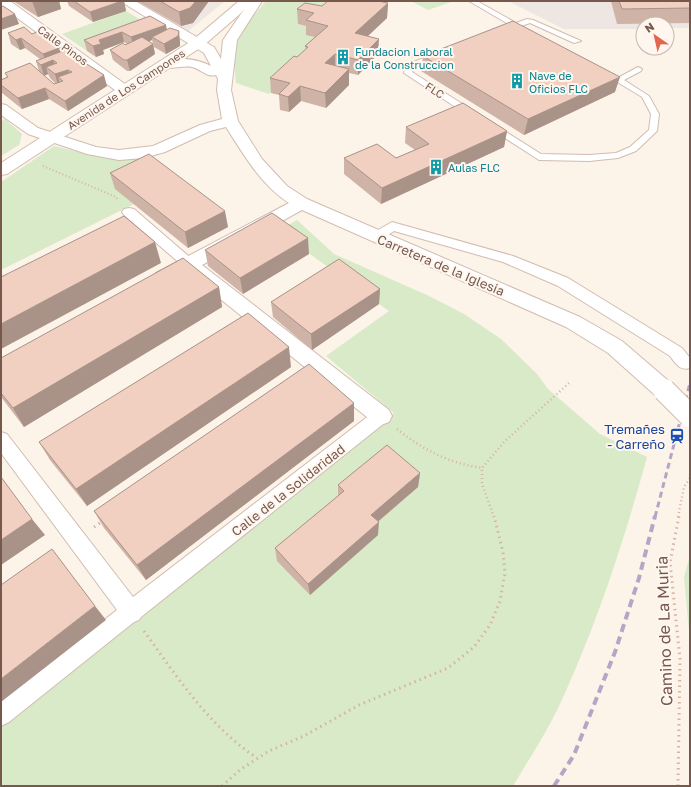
<svg xmlns="http://www.w3.org/2000/svg" width="691" height="787" viewBox="0 0 691 787" font-family="'Golos Text',sans-serif">
  <style>
    .industrial { fill: #ede6e2 }
    .green { fill: #d8eac7 }
    .lines { fill: none; stroke-linecap: round; stroke-linejoin: round }
    .service-casing { stroke: #d1bcb1; stroke-width: 2 }
    .pedestrian-casing { stroke: #d1bcb1; stroke-width: 2 }
    .minor-casing { stroke: #d1bcb1; stroke-width: 2 }
    .tertiary-casing { stroke: #d1bcb1; stroke-width: 2 }
    .path-far2 { stroke: #d7b3a3; stroke-width: 2; stroke-dasharray: 1 2.5; stroke-linecap: butt }
    .path-far1 { stroke: #d7b3a3; stroke-width: 2.5; stroke-dasharray: 1 3; stroke-linecap: butt }
    .path { stroke: #d7b3a3; stroke-width: 3; stroke-dasharray: 1.5 4; stroke-linecap: butt }
    .service { fill: #fff; fill-rule: evenodd }
    .pedestrian { fill: #fff; fill-rule: evenodd }
    .minor { fill: #fff; fill-rule: evenodd }
    .tertiary { fill: #fff; fill-rule: evenodd }
    .rail-far1 { stroke: #b5a6c7; stroke-width: 3; stroke-dasharray: 6 4; stroke-linecap: butt }
    .rail { stroke: #b5a6c7; stroke-width: 4; stroke-dasharray: 8 5; stroke-linecap: butt }
    .minor-bridge-casing { stroke: #d1bcb1; stroke-width: 24; stroke-linecap: butt }
    .minor-bridge { stroke: #fff; stroke-width: 22 }
    .wall { fill: #cfb3a6; fill-rule: evenodd }
    .shaded-wall { fill: #a99287 }
    .building { fill: #f1d0c1; stroke: #a99287 }
    .labels { text-anchor: middle; dominant-baseline: central; stroke-width: 4; stroke-linejoin: round; paint-order: stroke }
    .far-street-label { font-size: 11px; fill: #77584c; stroke: #fff7ef }
    .far-culture-label { font-size: 11px; fill: #0d838f; stroke: #fff7ef; text-anchor: start }
    .street-label { font-size: 13px; fill: #77584c; stroke: #fff7ef }
    .transit-label { font-size: 13px; fill: #164399; stroke: #fff7ef; text-anchor: end }
    .near-street-label { font-size: 16px; fill: #77584c; stroke: #fff7ef }
  </style>
  <rect width="100%" height="100%" fill="#fcf3e9"/>
  <path class="industrial" d="M135,1H225L188,31Z
    M508,1H690V28H667V24H643V29H564Z"/>
  <path class="green" d="M266,1H333L298,24L315,28L329,41L269,94L236,83L233,54L243,28Z
    M411,1H449L451,2L428,10Z
    M126,11L146,23L131,34L87,51L62,34Z
    M5,119L22,134L19,145L1,156V121Z
    M54,146L95,156L140,159L134,204L1,270V182Z
    M297,220L334,254L429,296L464,314L501,339L537,374L548,389L600,434L647,457C624,541 597,624 560,704C547,732 529,759 513,786H1V724L394,413L326,356L389,311L278,231Z
    M690,556V642L684,577Z"/>
  <g class="lines">
    <defs>
      <path id="service" d="M469,1H477L516,23L527,19L533,20L581,41L574,43L530,23L521,26L524,28L523,30L515,28L501,32V28L510,25Z
        M434,54L441,56L413,68L412,72L475,112V116H469L404,73L406,65Z
        M638,67L642,69L641,71L624,80L649,96L659,114L657,131L636,151L618,158L589,161L539,160L488,127L492,124L495,125L541,154L589,155L616,153L630,147L649,130L651,114L642,97L614,80Z"/>
      <path id="pedestrian" d="M129,208L134,209L193,260L195,263L193,266L188,268L183,266L124,215L122,212L124,209Z
        M392,222L513,256L568,278L682,348L690,358V368C680,371 676,364 670,356L558,286L503,262L394,231L381,240H371L369,237L371,234Z
        M381,409L387,411L390,416L387,421L141,617L139,620L134,622L9,722L1,726V700L117,610L1,453V432L7,434L133,597L375,411Z"/>
      <path id="minor" d="M1,1H10L129,87L131,90L129,93H119L1,6Z
        M120,1H135L214,47L221,59L223,40L250,1H262L237,40L231,90L238,121L262,159L287,186L307,199L580,317L622,341L672,384L675,390L672,396L664,399L656,396L608,353L566,327L302,210L202,265L389,410L392,416L389,422L381,425L373,422L188,273C177,278 168,286 156,283L153,278L156,273L289,203C260,184 244,155 226,127L210,131L165,152L144,158L119,160L87,154L28,134L1,115V104L6,105L38,128L96,147L119,150L153,146L200,125L222,119L217,90L218,79L216,75C207,78 201,69 192,67C182,65 171,70 160,67L158,64L160,61C177,57 195,58 211,66L204,53Z"/>
      <path id="tertiary" d="M239,1H252L240,14L203,46L7,174L1,175V163L193,40Z"/>
    </defs>
    <use href="#service" class="service-casing"/>
    <use href="#pedestrian" class="pedestrian-casing"/>
    <use href="#minor" class="minor-casing"/>
    <use href="#tertiary" class="tertiary-casing"/>
    <path class="path-far2" d="M43,166L116,197L118,200"/>
    <path class="path-far1" d="M397,429C423,450 449,463 482,468
      M494,517L482,484V468L504,442L569,383
      M678,517L684,487L690,478"/>
    <path class="path" d="M94,527L103,521
      M144,631C177,677 209,726 257,758
      M222,786L241,769L269,751L304,736L359,705L448,668L474,647L490,625L500,601L505,573L503,552L494,516
      M678,786L680,659L670,562L679,516"/>
    <use href="#service" class="service"/>
    <use href="#pedestrian" class="pedestrian"/>
    <use href="#minor" class="minor"/>
    <use href="#tertiary" class="tertiary"/>
    <path class="rail-far1" d="M655,517L690,383"/>
    <path class="rail" d="M554,786L574,755L615,652L639,578L655,516"/>
    <defs>
      <path id="minor-bridge" d="M664,390L690,416"/>
    </defs>
    <use href="#minor-bridge" class="minor-bridge-casing"/>
    <use href="#minor-bridge" class="minor-bridge"/>
  </g>
  <path class="wall" d="M13,1H59L61,9L38,17Z
    M67,1H124L126,11L93,22L69,6Z
    M137,1H209L193,23L181,26Z
    M611,1H690V23L617,24Z
    M388,3L387,18L368,36L378,54L358,75L349,73V85L326,108L301,101L289,112L280,110L279,95L271,93L270,78L297,57L306,49L305,46L315,37L306,35V26L298,24L297,9L322,6Z
    M150,16L167,29L180,42V46L166,54L154,47L152,40L149,42L153,44L155,54L130,71H127L113,60L110,50L127,44L124,42L103,50L104,54L96,57L87,51L84,40Z
    M8,33L32,34L62,47L63,51L107,86L68,111L49,99L22,109L1,92V80L7,77L5,73L39,71L36,61L40,59L25,48L20,50L11,44ZM48,74L50,78L56,84H54L44,76Z
    M423,56L615,92L524,135L421,71Z
    M406,127L507,131L504,147L381,204L344,174V158H396L415,150L405,143Z
    M110,173L228,227L188,248L115,189Z
    M205,250L309,254L243,294L208,266Z
    M219,287L222,307L24,427L1,397V358Z
    M380,289L379,304L312,350L273,317L271,302Z
    M291,367L87,506L50,460L39,442Z
    M354,421L146,580L104,528L94,511Z
    M420,473L418,487L378,522V535L310,595L277,561L275,548L338,496V485Z"/>
  <path class="shaded-wall" d="M32,1H59L61,9L38,17Z
    M122,1H124L126,11L93,22L90,12Z
    M196,1H209L193,23L181,26L179,12Z
    M388,3L387,18L355,48V33Z
    M15,14L19,24L1,30V19Z
    M166,25L168,35L152,37V40L134,47L131,37Z
    M179,31L180,42V46L166,54L164,44Z
    M122,32L124,42L103,50L104,54L96,57L93,46L99,40Z
    M21,38L25,48L20,50L16,40Z
    M379,39L378,54L358,75V60Z
    M153,44L155,54L130,71L127,60Z
    M62,47L65,57L53,60L57,71L46,67L48,74L44,76L41,65L46,63L43,54Z
    M335,54V69L325,63Z
    M349,69V85L326,108L325,93Z
    M68,70L71,80L58,77L60,84L58,85L55,74Z
    M104,75L107,86L68,111L65,101Z
    M620,77L615,92L524,135L528,119Z
    M300,86L301,101L289,112L288,97Z
    M45,88L49,99L22,109L18,98Z
    M507,131L504,147L381,204L382,188Z
    M225,211L228,227L188,248L185,232Z
    M308,238L309,254L243,294L240,278Z
    M155,242L161,263L1,349V324Z
    M219,287L222,307L24,427L13,408Z
    M380,289L379,304L312,350L311,334Z
    M289,347L291,367L87,506L76,489Z
    M354,403V421L146,580L137,565Z
    M420,473L418,487L370,528L371,515Z
    M32,519L45,535L1,565V540Z
    M379,522L378,535L310,595L308,584Z
    M95,606L106,620L1,702V679Z"/>
  <path class="building" d="M74,1H122L90,12Z
    M160,1H196L190,8L179,12Z
    M328,1H378L388,3L355,33L379,39L358,60L335,54L325,63L349,69L325,93L300,86L288,97L279,94L290,83L270,78L294,56L297,57L308,47L305,46L328,26L306,20L314,13L297,9L305,3L322,6Z
    M619,1H690V8L622,9Z
    M3,6L15,14L1,19V7Z
    M150,16L166,25L131,37L122,32L99,40L101,44L93,46L84,40Z
    M513,21L620,77L528,119L423,56Z
    M24,27L32,34L39,31L62,47L43,54L21,38L16,40L8,33Z
    M170,28L179,31L178,36L164,44L152,37Z
    M142,37L153,44L127,60H124L110,50L123,43L125,45Z
    M65,50L104,75L65,101L45,88L18,98L1,85V80L8,77L5,73L30,63L54,84L63,81L58,77L72,72L68,70L55,74L46,67L57,63L53,60L41,65L36,61Z
    M463,103L507,131L382,188L344,158L377,144L396,158L429,144L406,127Z
    M149,154L225,211L185,232L110,173Z
    M272,213L308,238L240,278L205,250Z
    M124,216L155,242L1,324V277Z
    M183,258L219,287L13,408L1,393V358Z
    M339,259L380,289L311,334L271,302Z
    M248,313L289,347L76,489L39,442Z
    M309,364L354,403L137,565L94,511Z
    M387,445L420,473L371,515L379,522L308,584L275,548L344,491L338,485Z
    M1,477L32,519L1,540Z
    M52,549L95,606L1,679V585Z"/>
  <defs>
    <symbol id="building-bare" viewBox="-9 -9 18 18"><path d="M-4-6H4V6H1V3H-1V6H-4ZM-2.5-4.3h1.7v1.8h-1.7ZM.8-4.3h1.7v1.8H.8ZM-2.5-1h1.7V.8h-1.7ZM.8-1h1.7V.8H.8Z" fill="#0f9aa8" stroke="#fff7ef" stroke-width="2.5" paint-order="stroke"/></symbol>
    <symbol id="station-bare" viewBox="-9 -9 18 18"><path d="M-3-6H3Q5-6 5-4V2Q5 4 3 4L4.5 6H3L1.5 4h-3L-3 6H-4.5L-3 4Q-5 4-5 2V-4Q-5-6-3-6ZM-3.5-4v3h7v-3ZM-3.5 1v1.5H-2V1ZM2 1v1.5H3.5V1Z" fill="#1a4fb4" stroke="#fff7ef" stroke-width="2.5" paint-order="stroke"/></symbol>
  </defs>
  <g fill-rule="evenodd">
    <use href="#building-bare" x="332" y="46" width="22" height="22"/>
    <use href="#building-bare" x="506" y="70" width="22" height="22"/>
    <use href="#building-bare" x="425" y="156" width="22" height="22"/>
    <use href="#station-bare" x="666" y="425" width="22" height="22"/>
  </g>
  <g class="labels">
    <g class="far-street-label">
      <text transform="translate(63 45) rotate(36)">Calle Pinos</text>
      <text transform="translate(126 89) rotate(-33)">Avenida de Los Campones</text>
      <text transform="translate(435 90) rotate(33)">FLC</text>
    </g>
    <g class="far-culture-label">
      <text x="355" y="51">Fundacion Laboral<tspan x="355" dy="13">de la Construccion</tspan></text>
      <text x="529" y="75">Nave de<tspan x="529" dy="13">Oficios FLC</tspan></text>
      <text x="448" y="167">Aulas FLC</text>
    </g>
    <g class="street-label">
      <text transform="translate(441 265) rotate(23)">Carretera de la Iglesia</text>
      <text transform="translate(288 490) rotate(-38)">Calle de la Solidaridad</text>
    </g>
    <g class="transit-label">
      <text x="665" y="429">Tremañes<tspan x="665" dy="15">- Carreño</tspan></text>
    </g>
    <g class="near-street-label">
      <text transform="translate(664 631) rotate(-92)">Camino de La Muria</text>
    </g>
  </g>
  <rect width="691" height="787" fill="none" stroke="#77584c" stroke-width="4"/>
  <g transform="translate(655 36) rotate(326)"><circle r="19" fill="#fff7ef" stroke="#c9b7ae"/>
  <path d="M0-3L7 15L0 10L-7 15Z" fill="#e46550"/>
  <text y="-6" font-size="11" font-weight="bold" text-anchor="middle" fill="#77584c">N</text>
  </g>
</svg>
